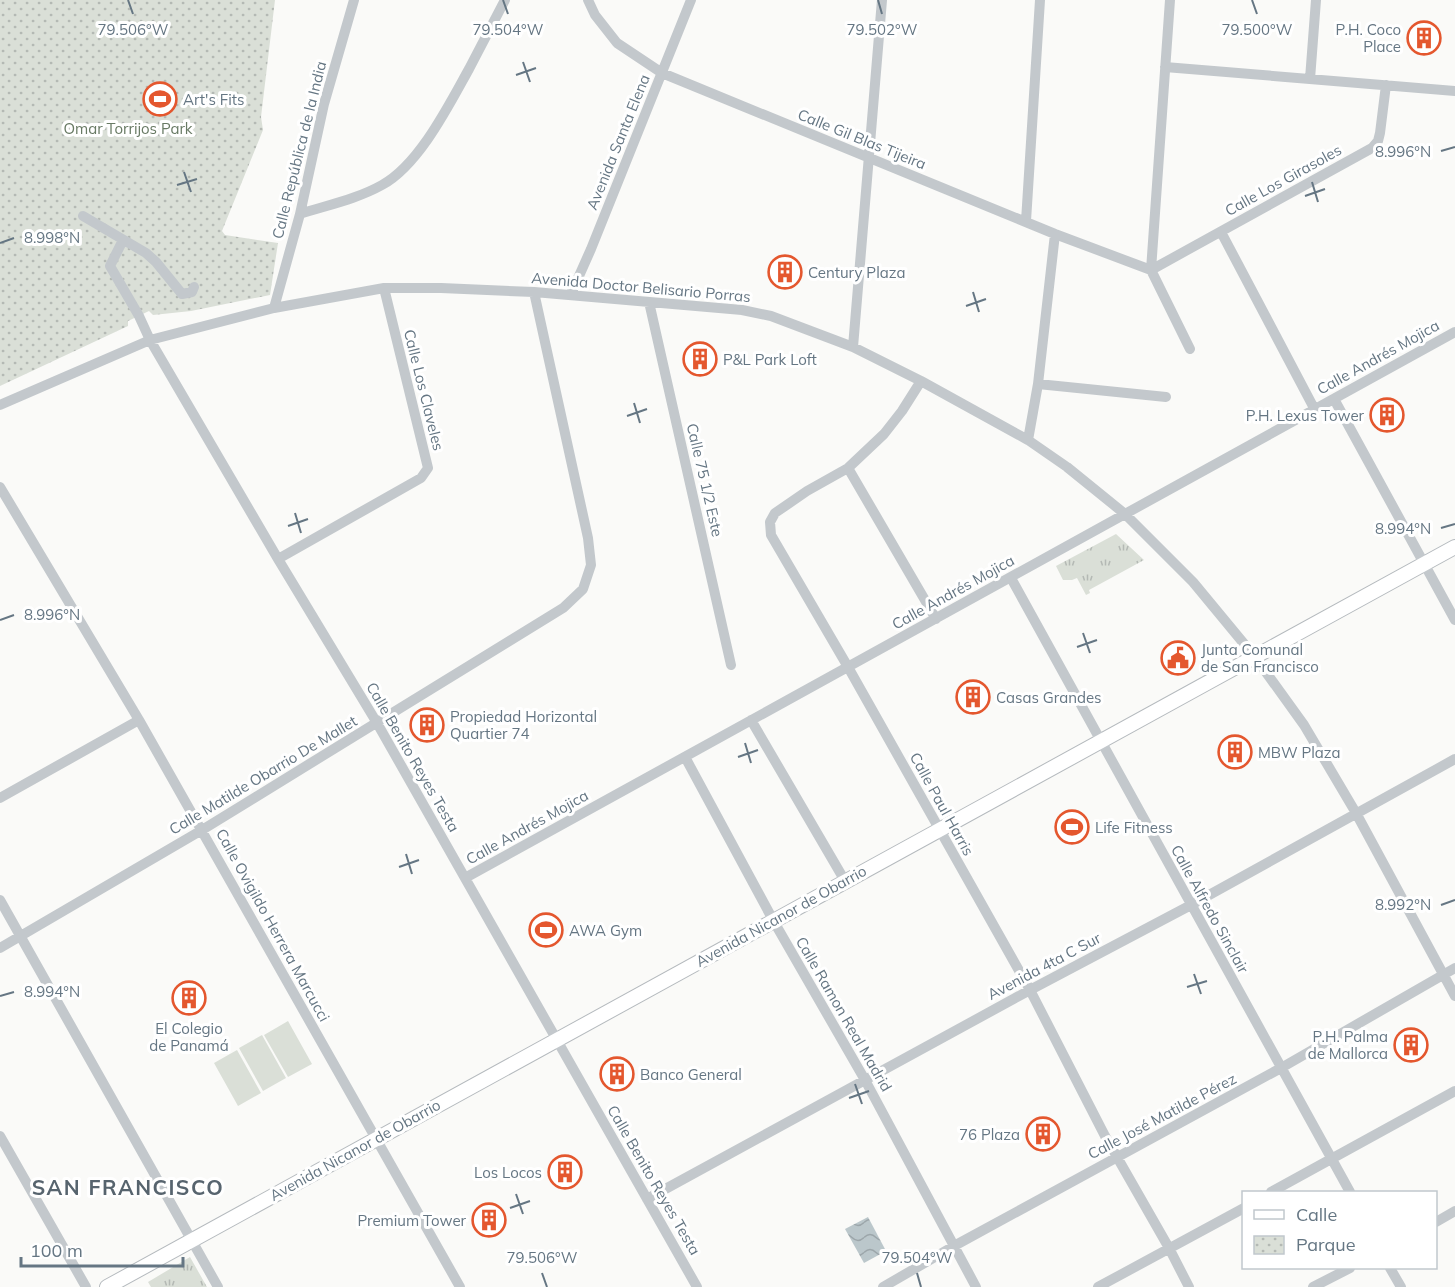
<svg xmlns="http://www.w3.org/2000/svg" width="1455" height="1287" viewBox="0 0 1455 1287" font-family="Mulish,sans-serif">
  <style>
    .grass { fill: url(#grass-tufts) }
    .park { fill: url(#park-dots) }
    .garden { fill: #dadfd7 }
    .water { fill: url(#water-waves) }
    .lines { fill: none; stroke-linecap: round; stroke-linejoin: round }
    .major-casing { stroke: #b5babe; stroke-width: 16 }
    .minor { stroke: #c3c8cc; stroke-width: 10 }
    .major { stroke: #fff; stroke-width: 14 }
    .ticks { fill: none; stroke: #657683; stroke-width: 2 }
    .labels { text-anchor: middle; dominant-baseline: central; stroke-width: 6; stroke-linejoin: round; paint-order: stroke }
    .poi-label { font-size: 15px; fill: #657683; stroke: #fff; text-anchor: start }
    .park-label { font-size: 15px; fill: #687a64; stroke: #fff }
    .street-label { font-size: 15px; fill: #657683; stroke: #fff }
    .district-label { font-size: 21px; font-weight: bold; letter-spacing: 1.5px; fill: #57646e; stroke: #fff }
    .ticks-label { font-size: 15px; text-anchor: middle; fill: #657683; stroke: #fff; stroke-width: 6; stroke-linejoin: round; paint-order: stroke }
  </style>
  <defs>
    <pattern id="grass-tufts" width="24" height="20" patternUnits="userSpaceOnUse" patternTransform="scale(1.5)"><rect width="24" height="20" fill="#dadfd7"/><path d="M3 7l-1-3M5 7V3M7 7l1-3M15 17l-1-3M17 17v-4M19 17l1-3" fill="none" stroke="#b4b9b4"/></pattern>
    <pattern id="park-dots" width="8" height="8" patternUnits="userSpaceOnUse" patternTransform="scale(1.5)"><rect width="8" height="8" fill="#dadfd7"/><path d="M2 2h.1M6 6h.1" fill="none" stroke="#b4b9b4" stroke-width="1.8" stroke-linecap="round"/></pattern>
    <pattern id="water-waves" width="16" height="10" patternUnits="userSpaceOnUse" patternTransform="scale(1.5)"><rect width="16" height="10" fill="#bbc7cb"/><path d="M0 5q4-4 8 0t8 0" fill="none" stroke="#9ca6aa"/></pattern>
  </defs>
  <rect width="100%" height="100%" fill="#fafaf8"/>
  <path class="grass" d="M1116,534L1144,560L1089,590L1090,593L1086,595L1077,578L1072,580H1063L1056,566Z
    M190,1257L207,1287H151L148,1282Z"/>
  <path class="park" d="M0,0H275L261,117L263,130L222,231L225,235L278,243L270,295L191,311L153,315L149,311L128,321V326L0,386Z"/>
  <path class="garden" d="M288,1021L312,1064L288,1077L264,1035Z
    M262,1035L286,1078L263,1091L239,1048Z
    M237,1050L261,1093L238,1106L214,1063Z"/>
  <path class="water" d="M868,1217L886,1251L864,1263L845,1229Z"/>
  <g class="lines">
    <defs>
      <path id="major" d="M107,1287C555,1037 1006,794 1455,547"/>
    </defs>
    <use href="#major" class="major-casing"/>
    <path class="minor" d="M588,0L595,15L617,43L662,73L1055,234L1151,270
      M1165,67L1455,91
      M1310,79L1316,0
      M300,214C328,205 357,199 382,185C419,165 449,105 469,69C481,46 493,23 505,0
      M83,216L146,253L156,262L182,294L192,292L194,287
      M1026,221L1040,0
      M1221,232L1315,410
      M123,240L110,266L139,316L150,340L278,559L377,723L697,1287
      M1151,270L1372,148L1378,141L1380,133L1386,85
      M1151,270L1170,0
      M1151,270L1190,349
      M571,294L591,249L691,0
      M649,302L731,665
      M274,308L300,214L324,104L354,0
      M853,347L882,0
      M921,381L902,411L884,434L848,468L807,491L775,513L770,522L771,535L848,667L1030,990L1105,1136L1169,1248L1189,1287
      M1038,384L1166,397
      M1334,399L1455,620
      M0,405L150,340L274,308L384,288H441L534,292L742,310L771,316L853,347L921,381L1028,440L1067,467L1125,514L1193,582L1255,657L1304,725L1356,813L1455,996
      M1028,440L1038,384L1055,234
      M848,468L936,619
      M0,487L139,720L460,1287
      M278,559L421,478L428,468L384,288
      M1011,578L1350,1192
      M751,720L845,881
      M685,757L773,920L865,1080L976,1287
      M0,798L139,720
      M465,878L1455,332
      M0,900L218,1287
      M0,948L202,830L563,608L583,589L591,565L588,538L534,292
      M0,1136L86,1287
      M1271,1192L1455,1091
      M647,1199L1030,990L1191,905L1455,759
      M1436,1222L1455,1211
      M1390,1268L1401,1287
      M883,1287L954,1246L1281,1068L1455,968
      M1098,1287L1244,1208
      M1313,1287L1350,1268"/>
    <use href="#major" class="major"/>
  </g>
  <path class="ticks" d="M128,0L133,14M503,0L508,14M878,0L882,14M1252,0L1257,14M523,62L530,82M516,75L536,68M1441,151L1455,147M184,172L191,192M1312,182L1318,202M177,185L197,179M1305,196L1325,189M0,243L14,238M973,292L979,312M966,306L986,299M634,403L640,423M627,416L647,409M295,513L301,533M288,526L308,519M1441,528L1455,524M0,620L14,615M1083,633L1090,653M1077,647L1097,640M745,743L751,763M738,757L758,750M406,854L412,874M399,867L419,860M1441,905L1455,900M1194,974L1201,994M1187,987L1207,981M0,996L14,992M855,1084L862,1104M849,1098L869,1091M516,1194L523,1214M510,1208L530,1201M542,1273L547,1287M917,1273L921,1287"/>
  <defs>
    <symbol id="building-ring" viewBox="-11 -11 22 22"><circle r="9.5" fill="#fff" stroke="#e4572e" stroke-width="1.5"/><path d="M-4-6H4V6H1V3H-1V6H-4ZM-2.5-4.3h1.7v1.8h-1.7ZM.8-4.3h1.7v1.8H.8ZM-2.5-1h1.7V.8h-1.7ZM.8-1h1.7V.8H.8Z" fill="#e4572e"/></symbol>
    <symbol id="stadium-ring" viewBox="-11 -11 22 22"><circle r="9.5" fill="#fff" stroke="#e4572e" stroke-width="1.5"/><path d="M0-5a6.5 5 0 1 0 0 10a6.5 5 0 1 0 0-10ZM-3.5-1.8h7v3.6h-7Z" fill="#e4572e"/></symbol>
    <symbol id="civic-ring" viewBox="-11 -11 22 22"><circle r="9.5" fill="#fff" stroke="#e4572e" stroke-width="1.5"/><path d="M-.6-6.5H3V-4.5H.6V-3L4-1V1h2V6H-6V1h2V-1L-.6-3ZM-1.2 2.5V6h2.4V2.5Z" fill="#e4572e"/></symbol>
  </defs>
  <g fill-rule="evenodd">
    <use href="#building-ring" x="1405" y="19" width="38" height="38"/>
    <use href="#stadium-ring" x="141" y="80" width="38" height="38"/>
    <use href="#building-ring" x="766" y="253" width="38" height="38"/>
    <use href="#building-ring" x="681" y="340" width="38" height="38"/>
    <use href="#building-ring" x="1368" y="396" width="38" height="38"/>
    <use href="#civic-ring" x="1159" y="639" width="38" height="38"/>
    <use href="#building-ring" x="954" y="678" width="38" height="38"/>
    <use href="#building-ring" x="408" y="706" width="38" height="38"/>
    <use href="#building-ring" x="1216" y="733" width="38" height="38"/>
    <use href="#stadium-ring" x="1053" y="808" width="38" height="38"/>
    <use href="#stadium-ring" x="527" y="911" width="38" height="38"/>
    <use href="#building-ring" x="170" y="979" width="38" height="38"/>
    <use href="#building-ring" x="1392" y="1026" width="38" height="38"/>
    <use href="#building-ring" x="598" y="1055" width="38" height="38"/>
    <use href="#building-ring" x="1024" y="1115" width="38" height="38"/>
    <use href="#building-ring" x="546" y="1153" width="38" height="38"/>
    <use href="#building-ring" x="470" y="1201" width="38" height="38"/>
  </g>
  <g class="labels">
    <g class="poi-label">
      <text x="1401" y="29" text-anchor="end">P.H. Coco<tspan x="1401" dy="17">Place</tspan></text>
      <text x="183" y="99">Art's Fits</text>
      <text x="808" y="272">Century Plaza</text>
      <text x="723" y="359">P&amp;L Park Loft</text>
      <text x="1364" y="415" text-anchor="end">P.H. Lexus Tower</text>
      <text x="1201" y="649">Junta Comunal<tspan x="1201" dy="17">de San Francisco</tspan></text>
      <text x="996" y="697">Casas Grandes</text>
      <text x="450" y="716">Propiedad Horizontal<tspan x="450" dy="17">Quartier 74</tspan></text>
      <text x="1258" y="752">MBW Plaza</text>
      <text x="1095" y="827">Life Fitness</text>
      <text x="569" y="930">AWA Gym</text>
      <text x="189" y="1028" text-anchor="middle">El Colegio<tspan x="189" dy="17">de Panamá</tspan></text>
      <text x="1388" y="1036" text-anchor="end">P.H. Palma<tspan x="1388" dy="17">de Mallorca</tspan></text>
      <text x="640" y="1074">Banco General</text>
      <text x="1020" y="1134" text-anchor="end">76 Plaza</text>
      <text x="542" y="1172" text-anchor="end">Los Locos</text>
      <text x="466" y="1220" text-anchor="end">Premium Tower</text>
    </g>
    <g class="park-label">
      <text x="128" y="128">Omar Torrijos Park</text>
    </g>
    <g class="street-label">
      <text transform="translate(862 139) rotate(22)">Calle Gil Blas Tijeira</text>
      <text transform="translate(618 142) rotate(-68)">Avenida Santa Elena</text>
      <text transform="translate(299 150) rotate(-76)">Calle República de la India</text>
      <text transform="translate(1283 180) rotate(-29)">Calle Los Girasoles</text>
      <text transform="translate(641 287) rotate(5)">Avenida Doctor Belisario Porras</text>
      <text transform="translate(1378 357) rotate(-29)">Calle Andrés Mojica</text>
      <text transform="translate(424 390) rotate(76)">Calle Los Claveles</text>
      <text transform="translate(705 480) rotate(77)">Calle 75 1/2 Este</text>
      <text transform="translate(953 592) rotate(-29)">Calle Andrés Mojica</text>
      <text transform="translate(413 757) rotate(60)">Calle Benito Reyes Testa</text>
      <text transform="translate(263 775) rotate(-31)">Calle Matilde Obarrio De Mallet</text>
      <text transform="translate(942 804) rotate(61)">Calle Paul Harris</text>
      <text transform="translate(527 827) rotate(-29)">Calle Andrés Mojica</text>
      <text transform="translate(1210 909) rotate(61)">Calle Alfredo Sinclair</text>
      <text transform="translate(781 916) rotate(-29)">Avenida Nicanor de Obarrio</text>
      <text transform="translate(273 925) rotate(61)">Calle Ovigildo Herrera Marcucci</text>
      <text transform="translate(1044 966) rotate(-28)">Avenida 4ta C Sur</text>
      <text transform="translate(844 1014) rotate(60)">Calle Ramon Real Madrid</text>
      <text transform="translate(1162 1116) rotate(-28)">Calle José Matilde Pérez</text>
      <text transform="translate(355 1150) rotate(-29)">Avenida Nicanor de Obarrio</text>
      <text transform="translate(654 1180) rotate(60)">Calle Benito Reyes Testa</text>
    </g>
    <g class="district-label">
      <text x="128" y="1187">SAN FRANCISCO</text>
    </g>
  </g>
  <g class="ticks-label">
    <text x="133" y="35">79.506°W</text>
    <text x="508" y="35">79.504°W</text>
    <text x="882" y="35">79.502°W</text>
    <text x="1257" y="35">79.500°W</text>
    <text x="1403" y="157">8.996°N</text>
    <text x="52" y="243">8.998°N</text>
    <text x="1403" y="534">8.994°N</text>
    <text x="52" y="620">8.996°N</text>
    <text x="1403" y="910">8.992°N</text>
    <text x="52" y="997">8.994°N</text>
    <text x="542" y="1263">79.506°W</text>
    <text x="917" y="1263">79.504°W</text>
  </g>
  <rect x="1242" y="1191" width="195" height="78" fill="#ffffff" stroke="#c1c8cd" stroke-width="1.5"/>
  <rect x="1254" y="1210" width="30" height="9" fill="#ffffff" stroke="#c1c8cd" stroke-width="1.5"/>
  <text x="1296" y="1221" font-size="18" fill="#657683">Calle</text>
  <rect x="1254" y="1236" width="30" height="18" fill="url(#park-dots)" stroke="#c1c8cd" stroke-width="1.5"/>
  <text x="1296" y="1251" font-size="18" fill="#657683">Parque</text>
  <path d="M21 1257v9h162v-9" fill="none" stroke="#657683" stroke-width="3"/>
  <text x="30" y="1257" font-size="18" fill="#657683" stroke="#ffffff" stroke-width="4.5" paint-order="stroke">100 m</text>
</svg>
